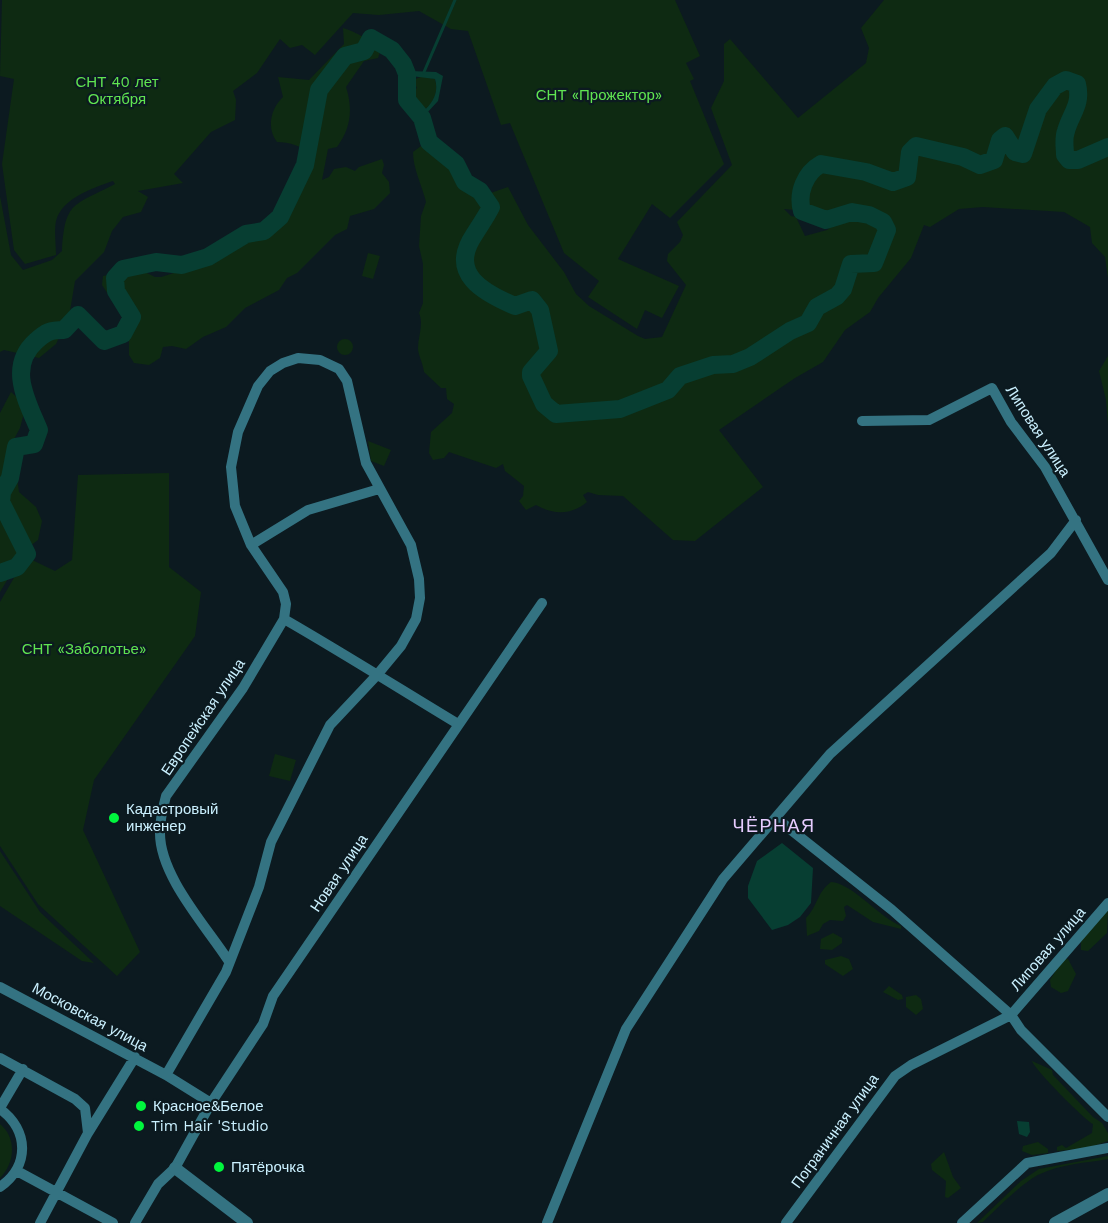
<svg xmlns="http://www.w3.org/2000/svg" width="1108" height="1223" viewBox="0 0 1108 1223" font-family="'Work Sans',sans-serif">
  <style>
    .green { fill: #0e2a12; fill-rule: evenodd }
    .water { fill: #073e32; fill-rule: evenodd }
    .lines { fill: none; stroke-linecap: round; stroke-linejoin: round }
    .stream { stroke: #073e32; stroke-width: 3 }
    .river { stroke: #073e32; stroke-width: 18 }
    .minor { stroke: #347382; stroke-width: 10 }
    .tertiary { stroke: #347382; stroke-width: 12 }
    .poi-dot { fill: #00f63d; stroke: #0c1a20; stroke-width: 2 }
    .labels { text-anchor: middle; dominant-baseline: central; stroke-width: 4.5; stroke-linejoin: round; paint-order: stroke }
    .park-label { font-size: 15px; fill: #60e551; stroke: #0c1a20 }
    .street-label { font-size: 15px; fill: #cbf1ff; stroke: #0c1a20 }
    .poi-label { font-size: 15px; fill: #cbf1ff; stroke: #0c1a20; text-anchor: start }
    .quarter-label { font-size: 18px; letter-spacing: 1.5px; fill: #e7cdff; stroke: #0c1a20 }
  </style>
  <rect width="100%" height="100%" fill="#0c1a20"/>
  <path class="green" d="M2,0H675L700,56L686,63L694,79L690,81L724,164L670,218L652,204L618,259L679,286L662,318L645,310L637,329L588,297L599,281L564,253L510,123L501,125L468,31L451,29L419,11L379,15L353,13L315,55L302,45L290,48L280,39L257,73L233,91L236,100L235,120L211,132L174,174L183,183L138,191L148,197L141,212L123,217L112,231L104,252L75,281L69,317L56,344L39,358L4,350L0,352V196L11,255L23,270L52,260L62,251C65,200 74,206 115,184L113,181C93,188 62,198 56,221C54,231 56,245 56,255L25,264L14,250L2,164L14,79L0,76Z
    M884,0H1108V278L1105,257L1092,243L1090,227L1064,212L983,207L959,209L930,227L924,225L911,258L878,298L870,312L845,330L823,362L795,378L719,430L763,487L695,541L673,540L623,496L598,495L588,492L583,495L587,502C572,515 553,515 536,505L526,510L519,501L523,496L524,486L505,471L503,464L496,468L449,452L444,458L433,460L429,453L431,432L452,413L454,404L447,399L446,388H441L424,372C423,363 418,355 418,348C418,336 424,324 419,313L423,303V264L419,246L421,216L426,202C422,185 413,169 413,152L421,146L456,168L458,183L479,197L508,187L528,225L564,272L576,294L589,306L638,336L645,339L662,337L686,285L667,261L668,254L680,242L683,235L677,222L732,165L711,108L724,81V44L730,39L798,118L866,63L869,48L861,28ZM800,205L806,213L823,216L833,215L834,225L827,230L805,236L796,217L791,216L784,209L795,210Z
    M343,28C354,31 375,42 380,52L378,58L364,61L346,87C353,109 351,128 337,147L328,149L322,180L329,177L334,169L346,167L355,171L359,167L382,159L384,165L382,173L389,182L390,193L374,209L350,216L347,229L335,235L297,273L287,278L279,290L245,308L226,327L203,337L186,349L172,346L163,347L160,358L149,365L134,363L129,355V328L138,323V314L121,299L110,297L102,285L103,276L139,269L155,277H161L206,263L230,246L240,228L245,226L260,235L267,229L297,185L303,182L296,166L300,160L310,162L311,155C303,146 289,142 277,142C266,128 271,108 283,97L278,77L309,80L344,44Z
    M423,76L435,79C439,93 433,104 422,112L414,108L410,93L417,88L413,80Z
    M368,253L380,256L373,279L362,276Z
    M337 347a8 8 0 1 1 16 0a8 8 0 1 1-16 0Z
    M1108,356V425L1106,400L1099,371Z
    M11,392L21,401L24,413L20,428L12,443L19,492L36,507L42,521L38,540L26,549L0,592V413Z
    M368,441L391,450L384,466L371,461Z
    M169,473V567L201,592L195,636L94,780L83,830L140,952L117,976L38,904L0,846V602L26,557L55,571L72,560L78,475Z
    M275,754L296,760L290,781L269,776Z
    M0,851L40,912L94,963L82,961L0,906Z
    M831,882C852,883 879,917 901,926V929L873,922L847,905L844,907L846,916L843,921L830,920L823,924L819,931L807,936L806,918C818,906 817,892 831,882Z
    M1108,910L1107,933L1088,951L1081,950V938Z
    M833,933L842,938V943L832,950L820,949L821,939Z
    M841,956L849,959L853,969L843,976L825,964V960Z
    M1063,959H1068L1076,974L1068,991L1061,993L1051,987L1050,980Z
    M889,986L902,995L903,999L898,1000L883,992Z
    M916,995L921,999L923,1009L916,1015L906,1007V997Z
    M1032,1061L1052,1070L1053,1075L1093,1117L1102,1123L1108,1133V1141L1087,1148L1057,1151V1147L1062,1145L1066,1148L1092,1133L1093,1124C1084,1119 1034,1069 1032,1061Z
    M0,1124C17,1138 15,1163 0,1178Z
    M1038,1142L1048,1149V1153L1032,1155L1022,1151L1023,1146Z
    M944,1152L953,1177L961,1188L948,1198L945,1197L946,1181L932,1170L931,1164Z
    M1108,1156V1159C1086,1163 1061,1164 1040,1174C1023,1182 997,1208 983,1222L977,1223L1021,1181L1039,1169Z"/>
  <path class="water" d="M403,64L410,71L436,72L443,76L438,101L426,114L428,120L426,128L409,112L403,101ZM411,76L435,79C439,92 433,104 422,112L414,108L407,78Z
    M462,169L470,175L471,183L480,191L479,197L463,190L458,183L459,170Z
    M782,843L813,868L811,903L800,917L788,925L772,930L748,898V886L757,861Z
    M1017,1121L1029,1122L1030,1132L1027,1137L1019,1134Z"/>
  <g class="lines">
    <path class="stream" d="M424,72L455,0"/>
    <path class="river" d="M0,573L17,567L27,554L1,502L2,492L10,478L16,447L34,444L39,430C27,401 7,367 36,341C46,332 50,330 64,330L78,315L104,341L123,334L132,317L116,291L115,278L123,269L156,262L182,265L208,257L246,234L264,231L280,217L305,165L319,90L345,56L364,51L371,38L392,50L403,64L407,74V100L422,118L429,142L456,164L465,182L480,191L491,207C486,217 480,225 474,235C448,274 484,293 515,306L532,300L540,310L549,351L531,372V376L544,404L556,414L620,409L668,390L680,376L713,365L733,364L750,357L790,331L808,323L817,307L837,296L843,289L851,264L874,263L887,230L883,222L869,215L852,212L826,220L802,211C797,193 805,173 821,164L866,172L893,182L907,177L910,152L916,146L963,157L980,165L994,160L1000,140L1005,136L1015,152L1023,154L1038,109L1055,86L1066,80L1077,84C1082,105 1071,113 1066,131C1063,139 1065,147 1065,155L1069,160H1078L1108,147"/>
    <path class="minor" d="M862,421L929,420L992,388L1011,422L1045,467L1108,580
      M251,545L308,510L379,489
      M776,818L892,910L1011,1015L1021,1030L1108,1117
      M228,960C206,926 159,875 160,832C160,820 163,807 166,796L243,688L284,619
      M0,987L166,1075
      M0,1058L75,1099L85,1108L88,1133
      M211,1103L166,1075L226,972L259,887L271,842L330,725L377,675L401,646L416,619L420,598L419,579L411,545L366,463L347,381L339,369L320,360L298,358L283,363L270,371L258,386L238,432L231,467L235,506L251,545L283,592L286,604L284,619C343,653 400,689 458,724
      M0,1108L23,1069
      M0,1109C29,1130 30,1166 0,1187
      M17,1171L113,1223
      M40,1223L88,1133L135,1057
      M135,1223L158,1184L175,1168L211,1103L263,1024L273,996L542,603
      M547,1223L626,1029L723,879L830,754L1051,553L1076,520
      M786,1223L895,1076L911,1065L1011,1015L1108,903
      M962,1223L1027,1163L1108,1148"/>
    <path class="tertiary" d="M175,1168L247,1223
      M1055,1223L1108,1194"/>
  </g>
  <g class="poi-dot">
    <circle cx="114" cy="818" r="6"/>
    <circle cx="141" cy="1106" r="6"/>
    <circle cx="139" cy="1126" r="6"/>
    <circle cx="219" cy="1167" r="6"/>
  </g>
  <g class="labels">
    <g class="park-label">
      <text x="117" y="82">СНТ 40 лет<tspan x="117" dy="17">Октября</tspan></text>
      <text x="599" y="95">СНТ «Прожектор»</text>
      <text x="84" y="649">СНТ «Заболотье»</text>
    </g>
    <g class="street-label">
      <text transform="translate(1038 431) rotate(57)">Липовая улица</text>
      <text transform="translate(203 717) rotate(-56)">Европейская улица</text>
      <text transform="translate(339 873) rotate(-56)">Новая улица</text>
      <text transform="translate(1048 949) rotate(-49)">Липовая улица</text>
      <text transform="translate(90 1017) rotate(28)">Московская улица</text>
      <text transform="translate(835 1131) rotate(-54)">Пограничная улица</text>
    </g>
    <g class="poi-label">
      <text x="126" y="809">Кадастровый<tspan x="126" dy="17">инженер</tspan></text>
      <text x="153" y="1106">Красное&amp;Белое</text>
      <text x="151" y="1126">Tim Hair 'Studio</text>
      <text x="231" y="1167">Пятёрочка</text>
    </g>
    <g class="quarter-label">
      <text x="774" y="825">ЧЁРНАЯ</text>
    </g>
  </g>
</svg>
